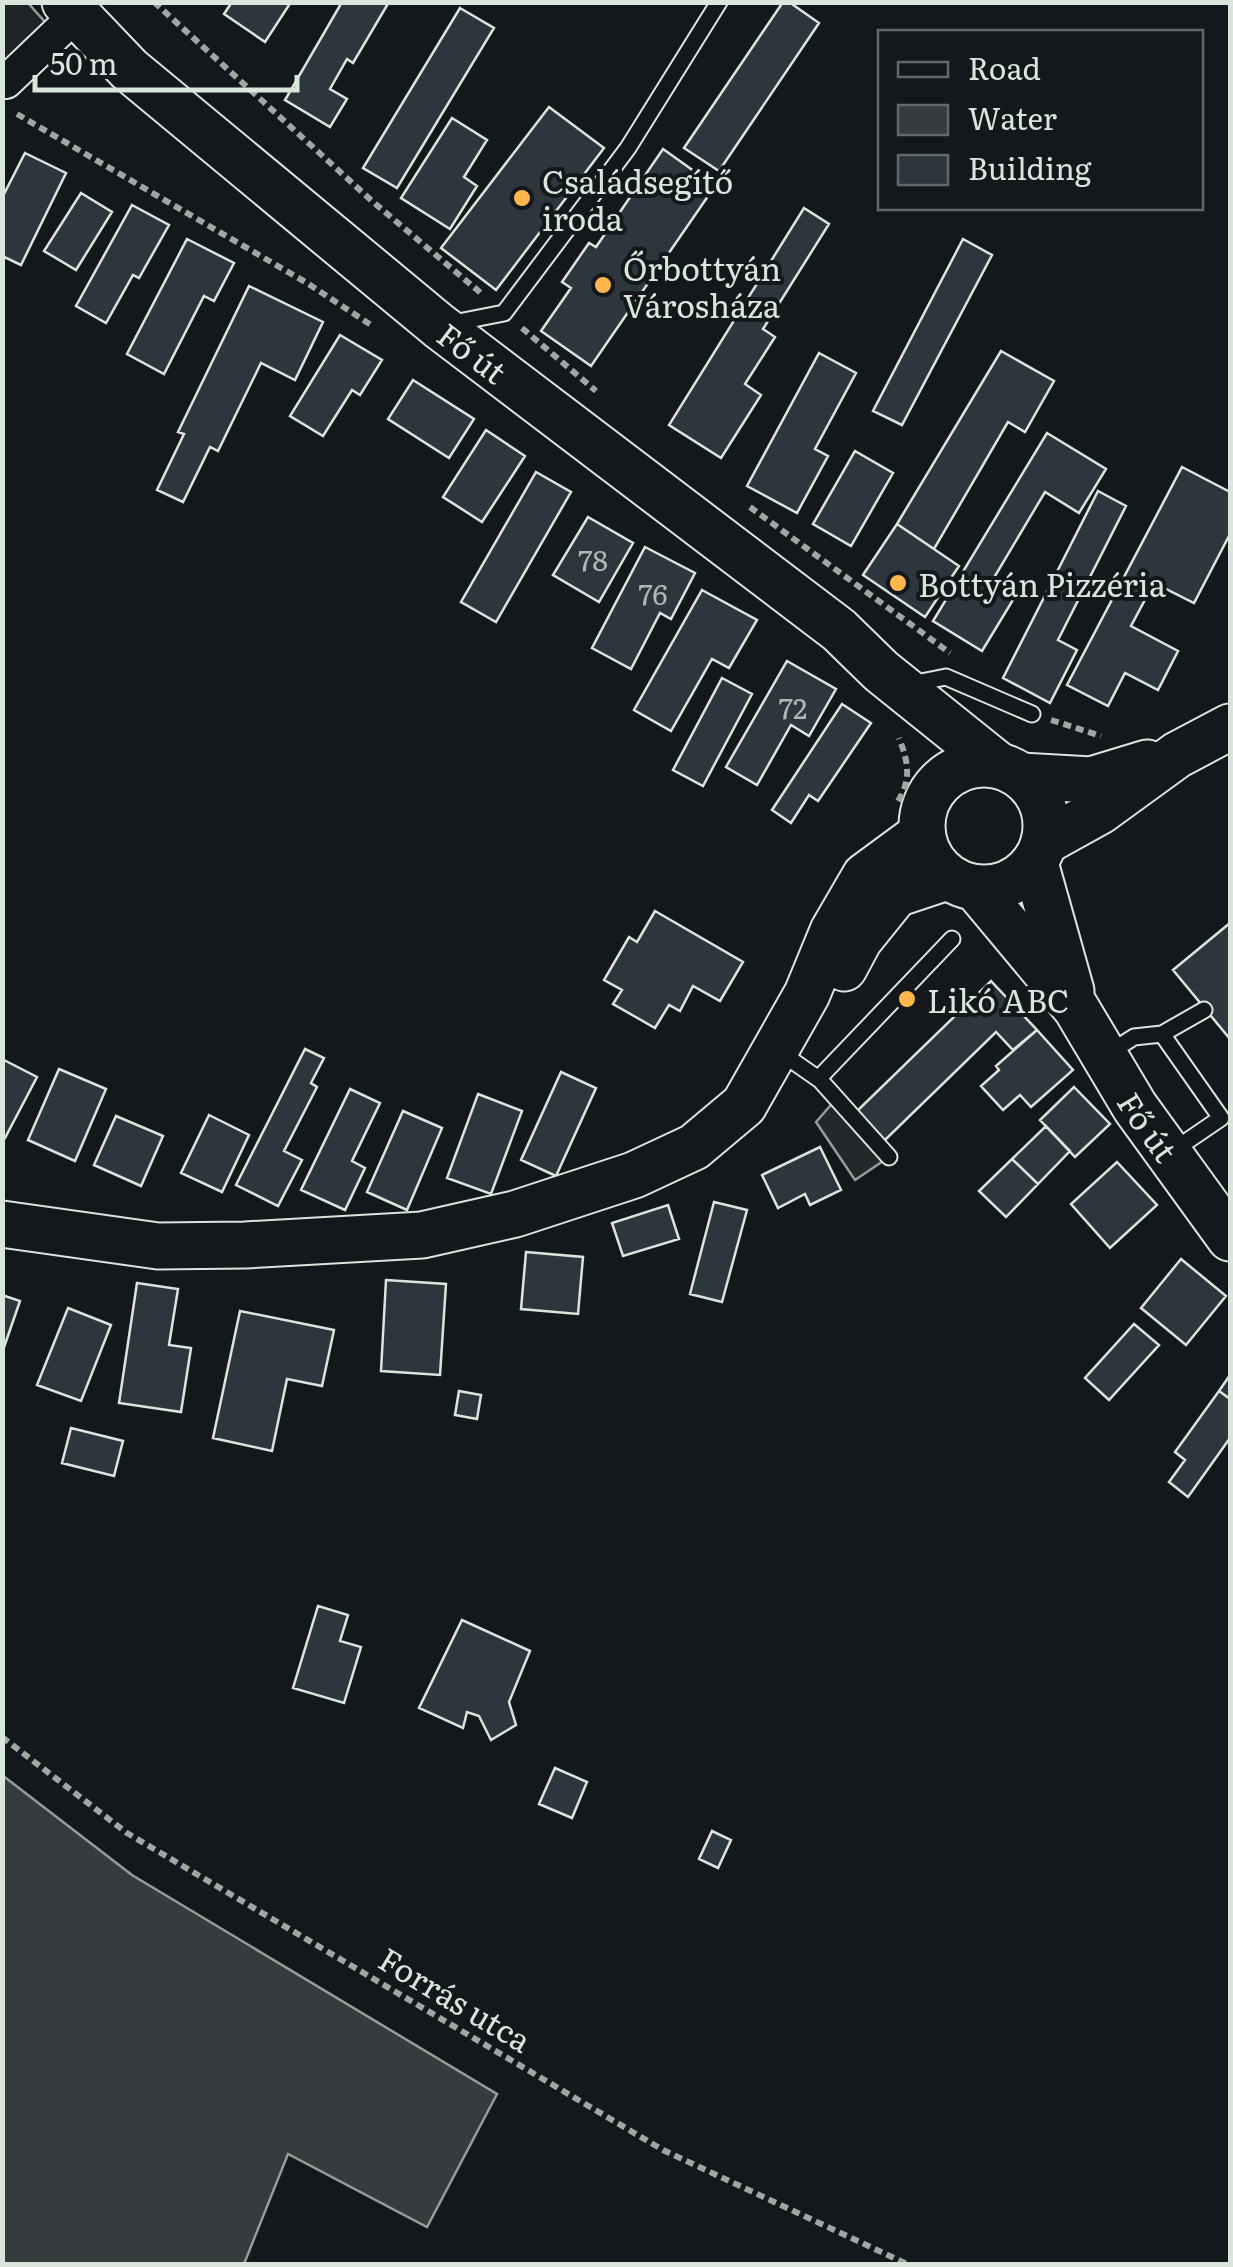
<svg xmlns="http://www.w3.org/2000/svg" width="1233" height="2267" viewBox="0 0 1233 2267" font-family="Literata,serif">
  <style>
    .green { fill: #202428; stroke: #939e99; stroke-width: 2.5 }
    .parking { fill: #24282b; stroke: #939e99; stroke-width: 2.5 }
    .water { fill: #363b3e; stroke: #939e99; stroke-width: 2.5 }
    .building { fill: #2c363c; stroke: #d8e6dc; stroke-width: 2.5 }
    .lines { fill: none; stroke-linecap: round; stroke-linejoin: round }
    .service-casing { stroke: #d8e6dc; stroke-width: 19 }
    .minor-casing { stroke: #d8e6dc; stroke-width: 36 }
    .secondary-casing { stroke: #d8e6dc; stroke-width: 49 }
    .path { stroke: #9da8a2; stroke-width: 6; stroke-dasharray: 8 5; stroke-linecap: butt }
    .service { stroke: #14181c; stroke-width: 15 }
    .minor { stroke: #14181c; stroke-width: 32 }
    .secondary { stroke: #14181c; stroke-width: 45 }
    .poi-dot { fill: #ffb74d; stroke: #14181c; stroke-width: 4 }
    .labels { text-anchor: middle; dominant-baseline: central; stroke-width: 8; stroke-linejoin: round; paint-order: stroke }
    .number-label { font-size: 28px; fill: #adbab4 }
    .poi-label { font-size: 32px; fill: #d8e6dc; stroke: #14181c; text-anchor: start }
    .street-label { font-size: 32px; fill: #d8e6dc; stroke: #14181c }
  </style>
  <rect width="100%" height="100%" fill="#14181c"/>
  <path class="green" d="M3,3H28L45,22L3,63Z"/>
  <path class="parking" d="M837,1098L889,1157L855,1180L816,1122Z"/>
  <path class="water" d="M2,1775L132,1875L497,2094L427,2227L288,2154L244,2264H3Z"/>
  <path class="building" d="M232,2H291L265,42L224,14Z
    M342,2H389L353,63L347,59L330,89L347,99L330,127L285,100Z
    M783,2H789L819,23L719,171L684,148Z
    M460,8L494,28L397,188L363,168Z
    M549,107L604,148L496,290L441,248Z
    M452,118L487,140L464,177L477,186L450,229L401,198Z
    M663,149L715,186L591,366L541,331L571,288L562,282L589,243L596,247Z
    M25,153L66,173L21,265L2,256V198Z
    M81,193L112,212L76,270L44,251Z
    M132,205L169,225L139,278L133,275L106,323L76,306Z
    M804,208L829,224L763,329L775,337L745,384L761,395L721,458L669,425Z
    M187,239L234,263L214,301L204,296L164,374L127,354Z
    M963,239L992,255L902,425L873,411Z
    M249,286L323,322L295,380L261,363L218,451L210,447L183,502L157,490L184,434L178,432Z
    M340,335L382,360L360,395L352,390L323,436L290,416Z
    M1001,351L1054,381L1025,432L1008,422L934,549L897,524Z
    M819,353L856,373L815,449L828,456L797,513L747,486Z
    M413,380L474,419L449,458L388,419Z
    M486,430L525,456L482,522L443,497Z
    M1047,433L1106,469L1079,513L1045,492L992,581L1016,595L982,651L933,621Z
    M855,451L893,473L851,546L813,524Z
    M1182,467L1230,492V534L1194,603L1154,583L1131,626L1178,651L1158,690L1125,673L1108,706L1067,685Z
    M536,472L571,492L496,622L461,602Z
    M1098,491L1126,506L1058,640L1077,650L1050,703L1003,678Z
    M588,517L633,543L599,602L553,575Z
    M897,524L959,566L925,617L863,575Z
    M645,547L695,573L671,619L660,613L631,669L592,648Z
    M702,590L757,620L729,668L712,659L671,731L634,710Z
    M787,661L836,689L809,736L791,725L757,785L726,767Z
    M722,678L752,694L703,786L673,770Z
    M842,704L871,723L818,801L809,795L791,823L772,810Z
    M655,911L743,962L720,1001L693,986L680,1011L669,1005L655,1028L613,1004L622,990L604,980L629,937L637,942Z
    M1230,923V1039L1173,970Z
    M991,981L1037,1030L1013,1050L996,1032L885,1140L857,1111Z
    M1037,1030L1073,1070L1031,1107L1020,1095L1003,1110L981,1086L999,1070L996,1066Z
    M305,1049L324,1058L311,1083L317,1087L284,1151L302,1160L278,1206L236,1185Z
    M2,1059L37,1077L5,1138L2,1137Z
    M59,1069L106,1089L75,1161L28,1140Z
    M561,1072L596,1088L556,1176L521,1160Z
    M1074,1087L1110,1124L1075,1157L1040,1120Z
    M350,1089L380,1103L352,1161L365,1168L345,1210L301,1190Z
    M478,1094L522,1111L491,1194L447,1178Z
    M403,1111L442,1128L407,1210L367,1192Z
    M209,1115L249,1135L222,1192L181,1173Z
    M116,1116L163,1136L141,1186L94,1165Z
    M1046,1126L1070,1151L1038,1184L1012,1159Z
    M820,1147L841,1190L810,1205L805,1194L778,1208L762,1175Z
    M1012,1159L1038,1184L1006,1217L979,1191Z
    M1117,1162L1157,1205L1110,1248L1071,1204Z
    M714,1202L747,1210L722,1302L690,1294Z
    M668,1205L679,1239L623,1256L612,1223Z
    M526,1252L583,1257L578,1314L521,1309Z
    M1181,1259L1226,1296L1186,1345L1141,1308Z
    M386,1280L446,1284L440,1375L381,1371Z
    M137,1283L178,1289L169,1345L191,1348L181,1412L119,1403Z
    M2,1295L20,1301L2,1353Z
    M68,1308L111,1325L81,1401L37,1385Z
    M240,1311L334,1330L322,1386L287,1379L272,1451L213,1438Z
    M1134,1324L1159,1345L1109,1400L1085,1378Z
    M1230,1375V1399L1219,1391Z
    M459,1391L481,1395L477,1419L455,1415Z
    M1219,1391L1230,1399V1438L1188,1497L1169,1482L1185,1460L1175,1452Z
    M71,1428L123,1441L114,1476L62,1463Z
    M318,1606L348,1615L340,1641L361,1647L344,1703L293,1688Z
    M462,1620L530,1651L509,1702L516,1725L491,1740L479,1716L467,1712L463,1728L419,1708Z
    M555,1768L587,1782L572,1818L539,1804Z
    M712,1831L731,1840L718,1868L699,1859Z"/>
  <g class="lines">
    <defs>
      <path id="service" d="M448,324L504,313L628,148L719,2
        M911,684L946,677L1032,714
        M1162,1034L1221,1118L1174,1150
        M777,1050L820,1080L889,1157
        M1109,1053L1134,1037L1162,1034L1204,1010
        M819,1078L952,939"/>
      <path id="minor" d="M2,80L6,82L76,15"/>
      <g id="secondary">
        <path id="s1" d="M65,2L129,69L439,326L839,630L881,671L998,765"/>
        <circle cx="984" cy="826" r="62"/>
        <path d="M1021,776L1091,780L1147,763"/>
        <path d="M1044,842L1100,811L1177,755L1230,727"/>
        <path d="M1035,863L1071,991"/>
        <path id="s2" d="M976,888L1076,1008L1135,1107L1230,1238"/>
        <path d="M844,968L859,940L896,894L947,877"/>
        <path d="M2,1224L158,1246L245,1245L422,1235L515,1214L634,1175L694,1147L744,1105L807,994L833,931L865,876L922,834"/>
      </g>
    </defs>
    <use href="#service" class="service-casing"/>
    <use href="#minor" class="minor-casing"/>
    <use href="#secondary" class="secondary-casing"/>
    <path class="path" d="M154,2L372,201L482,294
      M17,114L307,283L371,325
      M522,328L596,391
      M750,507L950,653
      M1051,720L1101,736
      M898,801C912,779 908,761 899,738
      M2,1737L127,1833L663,2150L907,2264"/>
    <use href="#service" class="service"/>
    <use href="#minor" class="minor"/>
    <use href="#secondary" class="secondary"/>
  </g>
  <g class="poi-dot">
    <circle cx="522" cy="198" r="10"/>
    <circle cx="603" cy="285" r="10"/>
    <circle cx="898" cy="583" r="10"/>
    <circle cx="907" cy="999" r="10"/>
  </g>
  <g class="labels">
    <g class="number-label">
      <text x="593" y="559">78</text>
      <text x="653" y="593">76</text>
      <text x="793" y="707">72</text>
    </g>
    <g class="poi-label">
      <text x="542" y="180">Családsegítő<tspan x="542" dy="37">iroda</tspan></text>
      <text x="623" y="267">Őrbottyán<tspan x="623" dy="37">Városháza</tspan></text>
      <text x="918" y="583">Bottyán Pizzéria</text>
      <text x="927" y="999">Likó ABC</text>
    </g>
    <g class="street-label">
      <text stroke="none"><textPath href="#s1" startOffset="538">Fő út</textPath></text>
      <text stroke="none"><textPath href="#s2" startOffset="295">Fő út</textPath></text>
      <text transform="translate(456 1998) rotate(31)">Forrás utca</text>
    </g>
  </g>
  <rect width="1233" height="2267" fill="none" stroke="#d8e6dc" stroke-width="10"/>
  <rect x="878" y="30" width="325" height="180" fill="#14181c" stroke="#626a69" stroke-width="2.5"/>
  <rect x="898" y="62" width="50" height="15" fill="#14181c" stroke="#626a69" stroke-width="2.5"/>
  <text x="968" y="80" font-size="30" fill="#d8e6dc">Road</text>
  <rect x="898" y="105" width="50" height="30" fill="#363b3e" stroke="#626a69" stroke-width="2.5"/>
  <text x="968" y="130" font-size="30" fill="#d8e6dc">Water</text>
  <rect x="898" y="155" width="50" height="30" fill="#2c363c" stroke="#626a69" stroke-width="2.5"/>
  <text x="968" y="180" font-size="30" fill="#d8e6dc">Building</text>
  <path d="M35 75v15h262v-15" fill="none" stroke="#d8e6dc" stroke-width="5"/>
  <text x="50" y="75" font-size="30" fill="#d8e6dc" stroke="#14181c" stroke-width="8" paint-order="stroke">50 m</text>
</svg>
